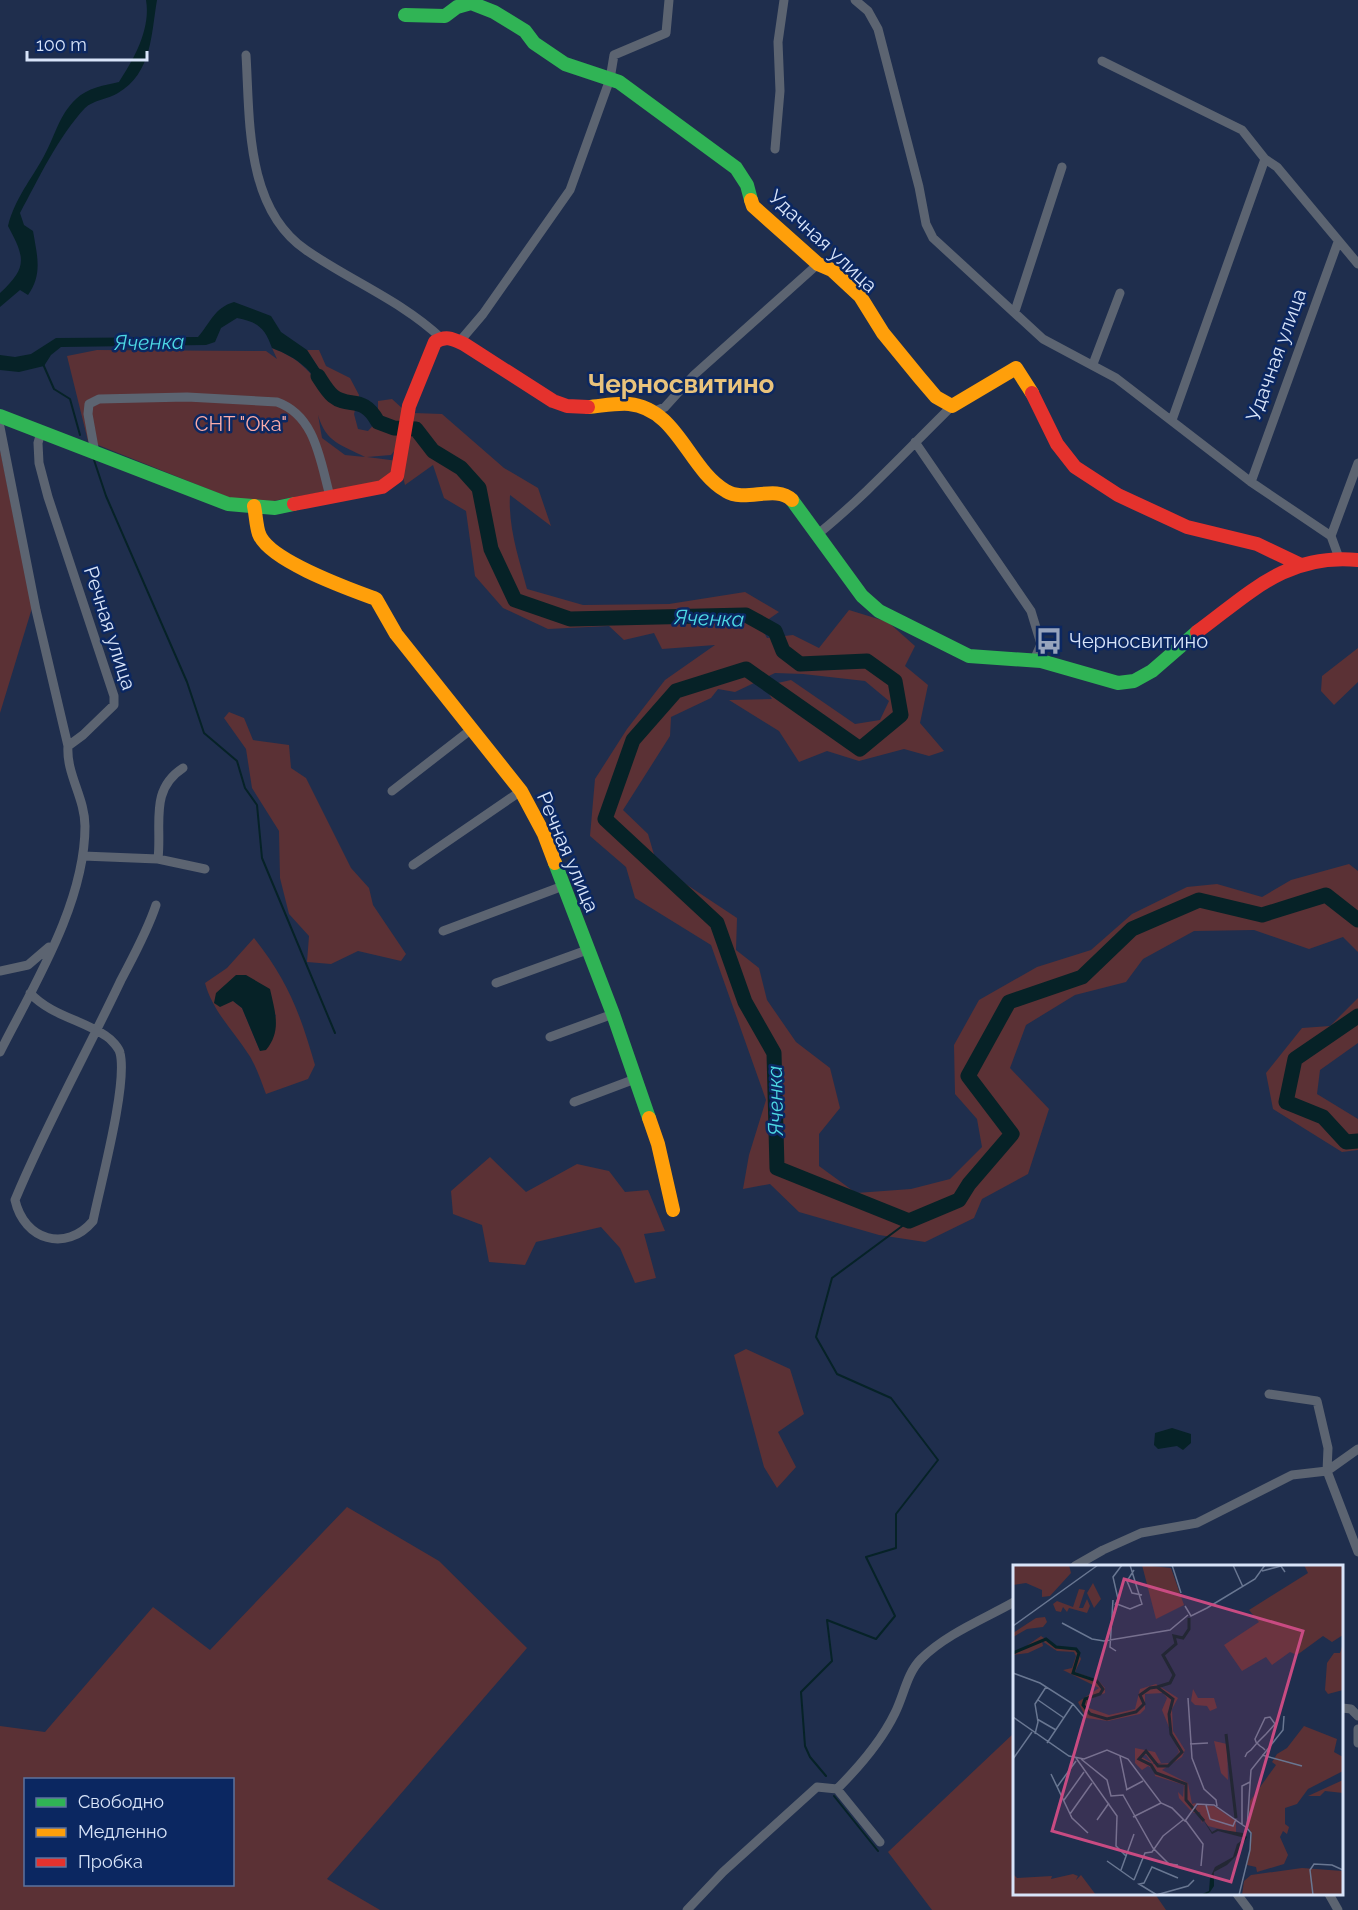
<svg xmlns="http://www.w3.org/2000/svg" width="1358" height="1910" viewBox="0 0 1358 1910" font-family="Raleway,sans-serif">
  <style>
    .green { fill: #5b3135; fill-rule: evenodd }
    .water { fill: #062227 }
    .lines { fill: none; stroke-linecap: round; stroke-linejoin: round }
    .stream { stroke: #062227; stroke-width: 2 }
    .river { stroke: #062227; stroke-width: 15 }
    .street { stroke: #5c6471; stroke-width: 9 }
    .fast { stroke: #30b455; stroke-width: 14 }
    .slow { stroke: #ff9f0a; stroke-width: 14 }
    .jam { stroke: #e5322d; stroke-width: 14 }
    .labels { text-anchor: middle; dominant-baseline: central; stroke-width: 5; stroke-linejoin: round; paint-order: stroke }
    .street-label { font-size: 20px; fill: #d8e4f9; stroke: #0b2761 }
    .park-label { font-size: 20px; fill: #faaba7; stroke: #0b2761 }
    .poi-label { font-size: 20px; fill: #d8e4f9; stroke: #0b2761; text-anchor: start }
    .water-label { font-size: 21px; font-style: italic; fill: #4dd8e3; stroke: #0b2761 }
    .district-label { font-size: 26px; font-weight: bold; fill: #e9c37c; stroke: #0b2761 }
    .inset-river { fill: none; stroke: #062227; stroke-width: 3 }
    .inset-road { fill: none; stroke: #697792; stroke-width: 1.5 }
    .view { fill: #c84b82; fill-opacity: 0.15; stroke: #c84b82; stroke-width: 3 }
    .inset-edge { fill: none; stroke: #d8e4f9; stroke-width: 3 }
  </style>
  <rect width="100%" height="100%" fill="#1f2e4d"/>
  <path class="green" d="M272,348C285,353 295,358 305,368C316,378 320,390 334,392L307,350H319L326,366L350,378L359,395L354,414L358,429L368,431L378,420V401L392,399L403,409L396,449L391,455L367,457L398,461L387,480L273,501L233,499L88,441L67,356L97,350L266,351L277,359ZM318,415C326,443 342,445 365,457L345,455L322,438Z
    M414,413L442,414L504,468L538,488L551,526L510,495C508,527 519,559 527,589L583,605L669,604L745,592L779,612L760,625L767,638L793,635L819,648L849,610L888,622L915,646L905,666L928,685L920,723L944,751L929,756L904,749L859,761L827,751L799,762L779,731L729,700L772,699L764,686L791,680L855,724L880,720L889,701L865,681L803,674L775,673L735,692L718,689L711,698L671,717L670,736L623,810L648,834L657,865L737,918L736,950L759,968L767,1000L796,1042L830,1068L840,1108L819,1134V1166L856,1193L911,1189L950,1179L982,1147L977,1119L955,1094L954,1045L979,1000L1037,967L1091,950L1132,914L1187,887L1217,884L1262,897L1291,880L1349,864L1358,871V952L1343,937L1309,949L1254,930L1194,931L1143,959L1126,982L1075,995L1026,1025L1010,1068L1049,1109L1028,1174L982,1199L974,1218L925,1242L879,1235L799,1212L770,1184L743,1189L749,1155L766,1100L711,945L635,898L626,867L590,836L595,779L627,729L665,680L715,645L662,649L654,633L624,640L609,626L548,629L503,608L475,576L466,511L444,498L433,465L405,485L403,477Z
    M0,449L32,608L0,713Z
    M1358,648V682L1334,705L1321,691L1322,676Z
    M229,712L244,718L253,740L289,745L291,768L306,778L351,868L369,888L373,905L406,954L401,961L358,951L331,964L307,962L309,936L289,914L280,878L279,831L252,788L246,749L224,718Z
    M254,938C288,981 300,1013 315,1065L308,1079L266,1094C261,1081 256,1066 249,1055C233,1030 213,1012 205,983L227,968ZM233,1001L276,1015L260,1051L242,1008Z
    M1358,998V1043L1320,1070L1317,1094L1358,1119V1150L1342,1152L1273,1109L1266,1073L1302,1028L1330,1026Z
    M490,1157L526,1192L577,1164L609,1171L625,1192L648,1190L665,1231L644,1234L656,1278L635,1283L620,1248L601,1227L536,1242L525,1265L489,1262L482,1225L453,1214L451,1191Z
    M746,1349L790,1369L804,1414L778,1432L796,1467L777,1488L764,1467L734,1355Z
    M347,1507L439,1561L527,1648L327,1879L380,1910H0V1726L45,1732L153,1607L210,1650ZM26,1780H232V1884H26Z
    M1014,1733V1894H1155L1166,1910H932L888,1852Z"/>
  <path class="water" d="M146,0H157C151,35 152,73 118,93C109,99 93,100 85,108C58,137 39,178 20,213L24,225L33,231C37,255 43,274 28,295L20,290L0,307V293C28,267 25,258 8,226C15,198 31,180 44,156C55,136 59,115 76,99C87,88 105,85 119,82C134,59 151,29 146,0Z
    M234,302L271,316L281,332L307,350L335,393C320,388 317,379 306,368C295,358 285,353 272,348C265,328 258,322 237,318L221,328L215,342L206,345L61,347L51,355L44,366L19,372L0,370V355L15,357L31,354L56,338L198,337C211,322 214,308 234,302Z
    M236,975H246L270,989C275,1012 282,1031 266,1050L260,1051L242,1008L233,1001L220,1007L214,1003L216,993Z
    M1172,1428L1191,1434V1443L1183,1450L1177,1446L1158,1449L1154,1445L1155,1433Z"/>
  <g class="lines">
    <path class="stream" d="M43,364L54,389L70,399L80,435
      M93,457L106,496L187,682L204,733L237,761L245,788L257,805L262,858L335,1033
      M826,1776L810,1757L805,1746L801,1692L832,1661L827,1620L876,1639L895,1616L866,1557L896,1548V1514L938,1460L891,1398L837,1374L816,1337L832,1278L909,1221
      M834,1796L878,1851"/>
    <path class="river" d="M318,376C322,382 327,391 333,396C349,409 363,394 378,422L394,428L416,429L433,451L461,468L479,488L491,549L515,600L570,619L746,615L775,631L783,651L800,664L867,661L895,681L901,715L860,749L746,669L676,691L633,740L605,819L717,923L745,1002L774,1053L777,1168L909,1221L959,1200L969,1184L1012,1134L968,1076L1009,1002L1082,977L1132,929L1199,900L1262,915L1326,895L1358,920
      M1358,1016L1295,1059L1286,1102L1323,1117L1346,1142L1358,1141"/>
    <path class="street" d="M855,0L868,11L878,29L919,187L926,224L933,238L1043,339L1116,378L1251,482L1331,536L1339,558
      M246,55C250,120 245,208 306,250C349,280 402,301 441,338
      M1102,61L1242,130L1265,159L1277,167L1358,264
      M775,149L780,91L778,42L784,0
      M1015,311L1062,167
      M460,341L483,314L570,190L610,79L614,55L666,33L669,0
      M1093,364L1120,293
      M653,412L665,407L694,375L818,264
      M1172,420L1265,159
      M0,427L36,610L68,746C66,774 85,798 85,826C85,903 34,985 0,1052
      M41,432L38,443L39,463L48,497L114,696V705L83,735L68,746
      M915,442L1031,611L1041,644L1034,660
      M95,453L88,414L89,404L99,399L187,397L277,402C316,416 320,461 330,496
      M1251,482L1338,242
      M818,534C865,496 908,449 952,406
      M1331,536L1358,463
      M392,791L473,728
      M83,856L158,859L205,869
      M158,859C162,824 149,790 183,768
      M413,865L521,791
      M443,931L563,886
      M0,971L28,965L49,947
      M496,983L587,950
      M30,993C50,1015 82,1020 106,1036C111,1039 119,1048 120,1053C128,1084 100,1186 93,1221C66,1253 24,1240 15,1200C46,1125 86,1054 121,980C134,955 147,932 156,905
      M550,1037L613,1014
      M574,1102L635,1079
      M1269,1394L1317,1401L1328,1448L1327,1471L1358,1552
      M1075,1566L1103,1550L1141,1533L1197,1523L1292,1475L1327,1471L1358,1449
      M1342,1708L1351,1709L1358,1716
      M1358,1729V1743
      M837,1789C859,1767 882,1740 895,1713C904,1695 907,1673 921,1659C946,1634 984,1619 1014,1602
      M1237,1894L1249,1910
      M1329,1894L1338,1910
      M687,1910L723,1872L817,1787L837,1789L880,1842"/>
    <path class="fast" d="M405,15L445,16L457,7L471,3L494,12L525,31L534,43L565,64L619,82L736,168L747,185L751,200
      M0,416L228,504L275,508L294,504
      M792,500L862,596L879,611L969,656L1041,661L1118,683L1134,681L1152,671L1197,632
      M555,863L613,1014L649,1118"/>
    <path class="slow" d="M751,200L753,206L818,264L832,270L860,296L883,333L919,377L936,397L952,406L1016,368L1032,393
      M588,407C601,406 616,403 629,404C678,409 688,469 726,491C745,503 776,484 792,500
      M254,506C256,515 256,525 259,534C269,561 349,589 376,599L396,634L521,791L544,834L555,863
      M649,1118L658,1144L673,1210"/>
    <path class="jam" d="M1032,393L1057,444L1075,467L1118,495L1187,527L1257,544L1299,564
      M294,504L382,487L397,476L409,406L435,342C446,335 453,339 464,344L553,401L567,406L588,407
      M1197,632C1250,593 1287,553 1358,560"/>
  </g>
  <defs>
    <symbol id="bus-bare" viewBox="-9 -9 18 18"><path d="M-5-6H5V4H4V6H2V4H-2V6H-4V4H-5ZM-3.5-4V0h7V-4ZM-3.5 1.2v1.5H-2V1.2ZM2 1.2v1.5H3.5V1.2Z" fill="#97a4bd" stroke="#0b2761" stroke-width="2.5" paint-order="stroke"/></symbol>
  </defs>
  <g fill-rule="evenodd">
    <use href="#bus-bare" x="1030" y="622" width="38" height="38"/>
  </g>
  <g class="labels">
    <g class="street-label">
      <text transform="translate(823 241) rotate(43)">Удачная улица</text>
      <text transform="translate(1276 355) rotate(-70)">Удачная улица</text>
      <text transform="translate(110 628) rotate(72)">Речная улица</text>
      <text transform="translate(568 852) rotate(67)">Речная улица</text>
    </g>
    <g class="park-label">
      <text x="241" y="424">СНТ "Ока"</text>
    </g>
    <g class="poi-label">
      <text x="1069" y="641">Черносвитино</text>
    </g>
    <g class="water-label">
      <text transform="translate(149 342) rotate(-1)">Яченка</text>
      <text transform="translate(709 618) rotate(2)">Яченка</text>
      <text transform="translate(775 1101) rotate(-91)">Яченка</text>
    </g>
    <g class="district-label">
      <text x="681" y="384">Черносвитино</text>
    </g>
  </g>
  <g transform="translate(1013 1565)">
    <rect width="330" height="330" fill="#1f2e4d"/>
    <path d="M0,0H56L58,8L37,31L29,32V25L13,18L0,20ZM129,0L158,3L171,40L143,54ZM291,0H330V70L319,77L310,71L284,90L277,87L259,100L253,92L229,106L211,80L246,57L236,45L295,8ZM80,18L88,34L81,43L74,28ZM66,24L72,25L66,43H70L74,34L77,41L74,48L56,43L54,47L50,42L48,47L43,46L40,39L44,36L60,42ZM32,52L34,57L30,62L14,64L0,72V68L23,53ZM28,71L43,81L64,84L68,94L62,107L85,115L92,123V128L75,135L76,143L96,150L122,144L127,124L143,119L165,133L159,144L160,166L172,185L169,192L149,205L175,218L179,239L183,238L179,247L166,233L165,227L170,232L171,220L142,211L141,204L135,201L129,205L122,198V183L142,187L148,198H139L133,190L127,191L141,199L157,198L166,187L149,145L154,133L150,128L132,129V144L127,149L95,156L73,153L65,137L86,123L50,105L59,103L63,91L61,87L44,86L29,76L30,81L15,88L0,90ZM330,78V125L315,129L312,125L314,98L321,88H327ZM180,124L185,133H201L204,143L197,146L194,141L182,140L178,136ZM291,161L324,174L321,187L330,192V206L295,224L284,239L272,243V259L276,262L274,269L270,266L267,272L275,290L271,299L244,307L243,302L234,300L239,269L235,262L237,236L263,200L259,197L264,189L274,183ZM201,176L214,179L215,215L208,208ZM330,215V228L312,226L307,231H295ZM185,240L201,241L223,256V268L195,261L190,254L189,259L187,247L180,248ZM289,303L330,306V330H229L231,316L238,310ZM0,309L4,313L39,311L38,314L60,309L65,311L63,315L68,310L83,330H0Z" fill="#5b3135"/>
    <path d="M189,253L199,267L204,264L230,268L234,272L223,291L214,300L201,307V321L197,327L192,330H187L196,326L197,313L202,302L220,292L224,279L232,273L205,266L199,269Z" fill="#062227"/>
    <path class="inset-river" d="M0,88L33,74L43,82L63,84L66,88L60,108L84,116L90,124L87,129L72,134L70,140L77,149L94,154L123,147L131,139L127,130L137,123L144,122L160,134L156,149L158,169L169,187L155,201H145L133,186L126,194L138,200L143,208L173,219V235L191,256M144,122L157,118L161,110L150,90L163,79L161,71L170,73L176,64V53M213,169L223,253"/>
    <path class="inset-road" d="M159,0L168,28M220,0L230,22M121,5L114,16L119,28L129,30M249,6L268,1L272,7M100,35L97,82L103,86M104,39L117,44L129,39L117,0M102,40L105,34L100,12L109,0M172,41L178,51L194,43L242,14L252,0M49,58L79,74L91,76L157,65L175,50M0,61L85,0M0,108L27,118L60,139L71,152M175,133L179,193L191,224L203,235L204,241M25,135L51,153M0,152L56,191L71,194L94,185L115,194L148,238L159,243L172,256L184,239L201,240L234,263L238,268L237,285L226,330M24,154L43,165M22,169L25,157L22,139L33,122M34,178L60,139M177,179L195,178M249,190L289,201M107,191L114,225M232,192L234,188L238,185L244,178L253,169L262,159L257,152L252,153L242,174L243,177L247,181L250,183L252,185M63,193L104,251L103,281L113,291M0,194L19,167M68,194L94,215L98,231L110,230L140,283L156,299L165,300M38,209L59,253L75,268M44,222L63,196M113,225L130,216M51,235L71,207M193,240L197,254L220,261L223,254M57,249L79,218M120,252L148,238M84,255L96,238M173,256L190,279L188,301M229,259V221L237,217M234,263L238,205L270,165L271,151M94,296L121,315M108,305L121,269M121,315L132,288L139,287L150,271L170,255M143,330L175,321L181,315M144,330L126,319L131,318L139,302L165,313M300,330L297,305L301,299L319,300L330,305"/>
    <path class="view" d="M111,14L290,66L218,317L39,266Z"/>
    <rect width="330" height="330" class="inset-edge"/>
  </g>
  <rect x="24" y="1778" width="210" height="108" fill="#0b2761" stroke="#5d739e" stroke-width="1.5"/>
  <rect x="36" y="1798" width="30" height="9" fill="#30b455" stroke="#5d739e" stroke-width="1.5"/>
  <text x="78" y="1808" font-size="18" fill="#d8e4f9">Свободно</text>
  <rect x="36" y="1828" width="30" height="9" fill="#ff9f0a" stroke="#5d739e" stroke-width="1.5"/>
  <text x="78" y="1838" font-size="18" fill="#d8e4f9">Медленно</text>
  <rect x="36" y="1858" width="30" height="9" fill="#e5322d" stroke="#5d739e" stroke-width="1.5"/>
  <text x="78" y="1868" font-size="18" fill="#d8e4f9">Пробка</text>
  <path d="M27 51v9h120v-9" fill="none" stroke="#d8e4f9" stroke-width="3"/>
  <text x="36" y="51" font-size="18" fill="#d8e4f9" stroke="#0b2761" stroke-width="4.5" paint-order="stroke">100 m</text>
</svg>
